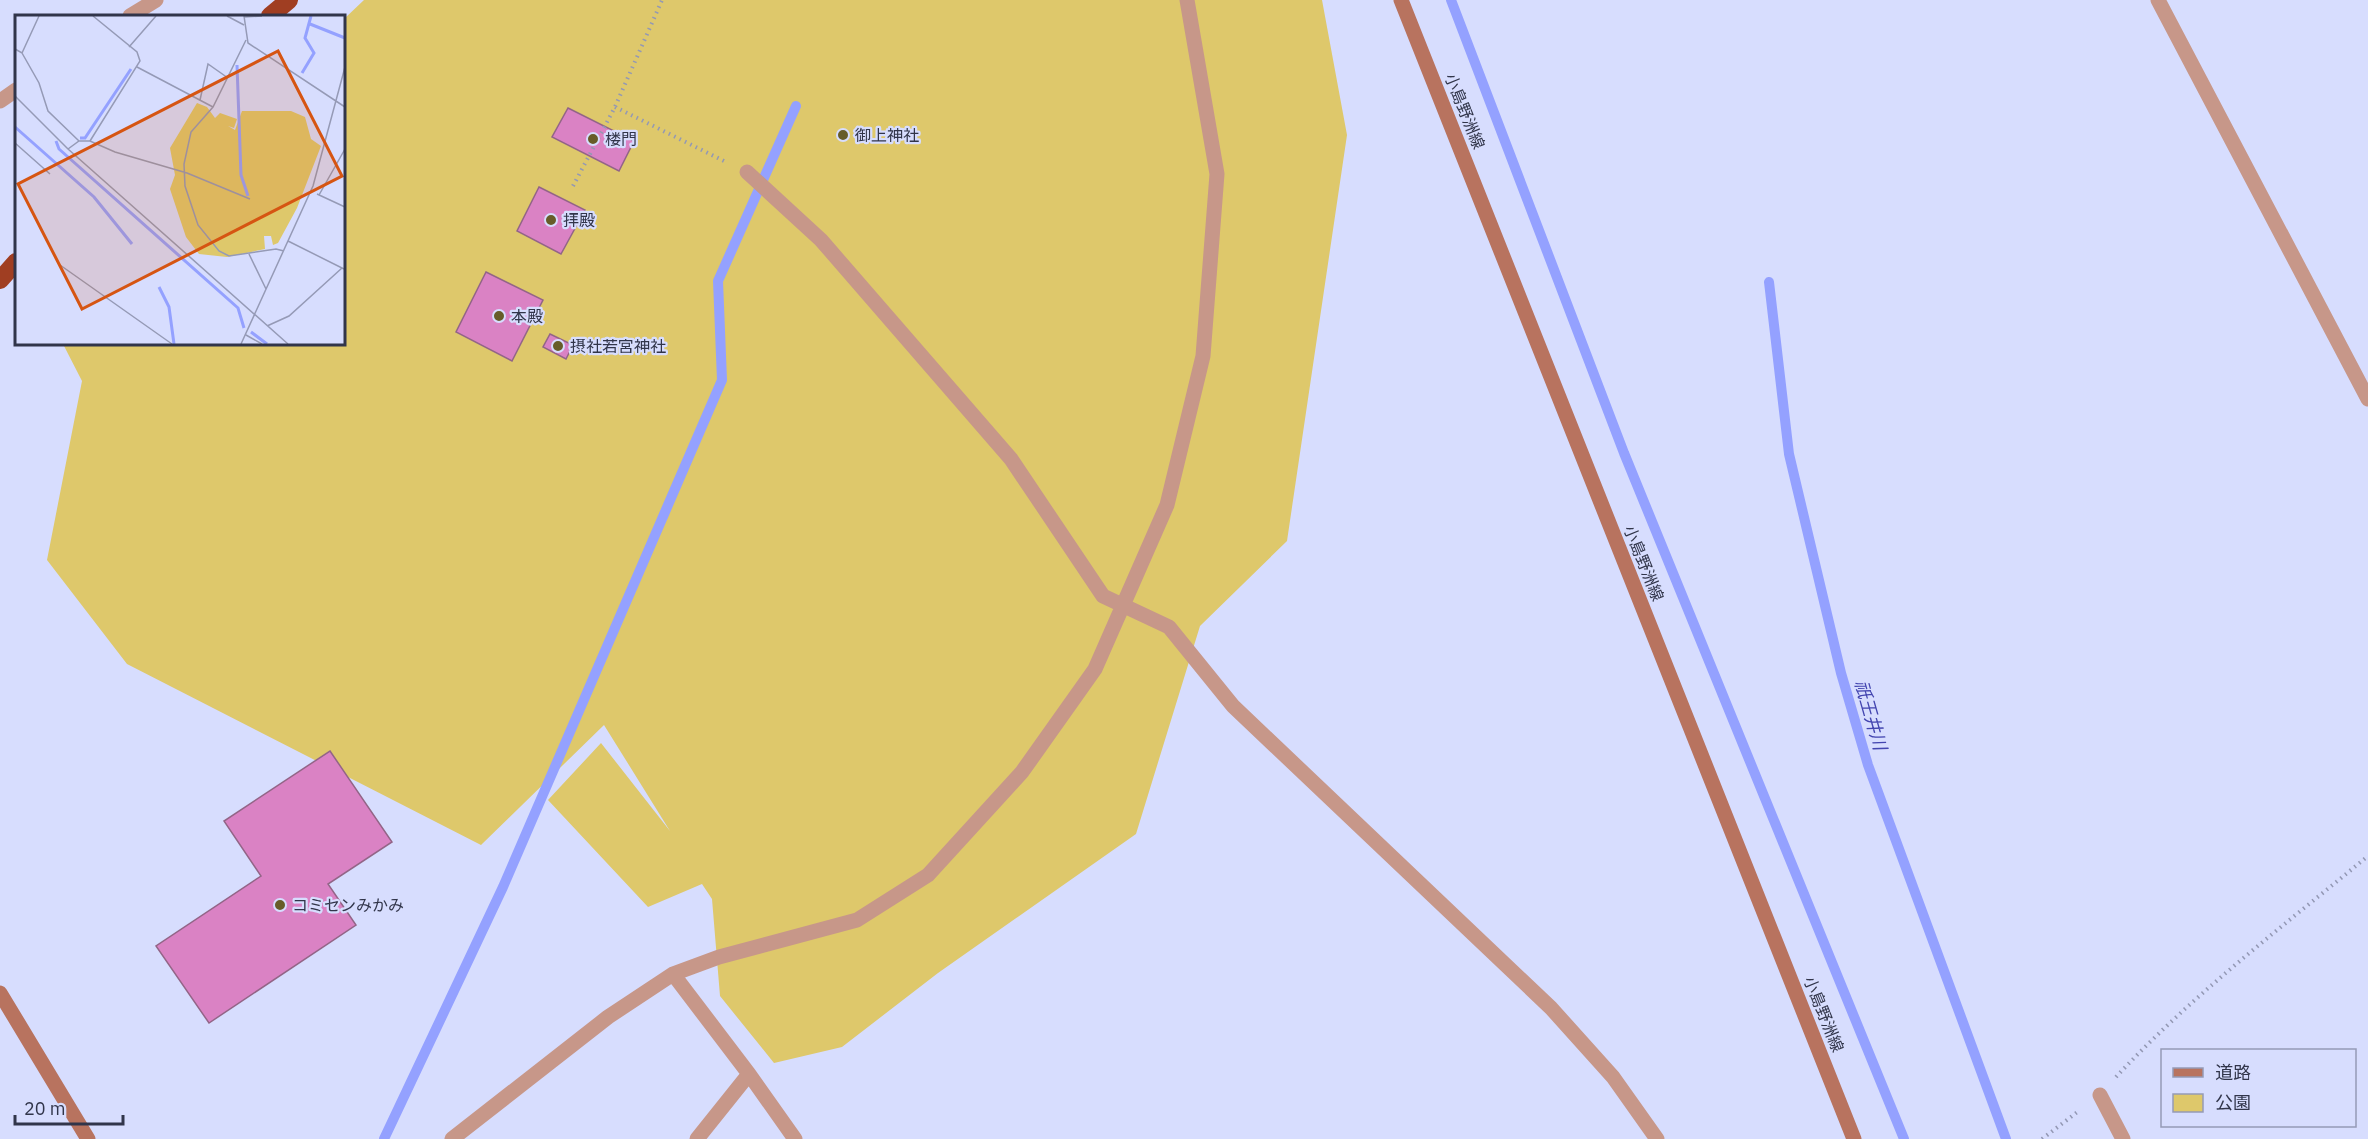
<svg xmlns="http://www.w3.org/2000/svg" width="2368" height="1139" viewBox="0 0 2368 1139" font-family="'IBM Plex Sans','Noto Sans JP',sans-serif">
  <style>
    .green { fill: #dec86b }
    .lines { fill: none; stroke-linecap: round; stroke-linejoin: round }
    .stream { stroke: #94a1ff; stroke-width: 10 }
    .building { fill: #da82c4; stroke: #936587; stroke-width: 1.5 }
    .path { stroke: #9398b4; stroke-width: 4; stroke-dasharray: 1.5 4.5; stroke-linecap: butt }
    .lane { stroke: #c79789; stroke-width: 15 }
    .street { stroke: #c79789; stroke-width: 15 }
    .secondary { stroke: #b8735f; stroke-width: 15 }
    .highway { stroke: #a03e22; stroke-width: 18 }
    .poi-dot { fill: #675c28; stroke: #d7ddfe; stroke-width: 2 }
    .labels { text-anchor: middle; dominant-baseline: central; stroke-width: 4.5; stroke-linejoin: round; paint-order: stroke }
    .street-label { font-size: 16px; fill: #31354a; stroke: #d7ddfe }
    .poi-label { font-size: 16px; fill: #31354a; stroke: #d7ddfe; text-anchor: start }
    .water-label { font-size: 18px; font-style: italic; fill: #4345b0; stroke: #d7ddfe }
    .inset-river { fill: none; stroke: #94a1ff; stroke-width: 3 }
    .inset-road { fill: none; stroke: #959ab6; stroke-width: 1.5 }
    .view { fill: #d65512; fill-opacity: 0.15; stroke: #d65512; stroke-width: 3 }
    .inset-edge { fill: none; stroke: #31354a; stroke-width: 3 }
  </style>
  <rect width="100%" height="100%" fill="#d7ddfe"/>
  <path class="green" d="M364,0H1322L1347,135L1287,541L1200,626L1136,834L938,973L842,1047L774,1063L720,996L712,899L702,884L648,907L548,800L601,743L670,831L604,725L481,845L127,664L47,560L82,381L63,344H344V19Z"/>
  <g class="lines">
    <path class="stream" d="M1451,0L1624,453L1904,1139
      M1769,282L1789,454L1841,673L1868,765L2006,1139
      M384,1139L503,887L722,380L718,281L796,106"/>
  </g>
  <path class="building" d="M568,108L634,141L619,171L552,137Z
    M539,187L585,210L561,254L517,231Z
    M486,272L543,300L512,361L456,332Z
    M550,334L573,345L566,359L543,347Z
    M330,751L392,842L328,884L356,925L209,1023L156,946L261,876L224,821Z"/>
  <g class="lines">
    <path class="path" d="M615,107L724,161
      M573,186L615,107L662,0
      M2116,1077C2192,995 2282,927 2368,856
      M2042,1139L2080,1110"/>
    <path class="lane" d="M2158,0L2368,399"/>
    <path class="street" d="M130,16L156,0
      M0,101L16,90
      M747,172L821,240L1011,459L1103,596L1169,627L1233,706L1551,1008L1613,1077L1657,1139
      M673,974L749,1074L795,1139
      M2100,1095L2123,1139
      M452,1139L608,1017L673,974L719,957L857,920L928,875L1022,772L1095,669L1167,505L1203,356L1217,174L1187,0
      M697,1139L749,1074"/>
    <path class="secondary" d="M1401,0L1854,1139
      M0,993L88,1139"/>
    <path class="highway" d="M270,16L289,0
      M0,280L16,262"/>
  </g>
  <g class="poi-dot">
    <circle cx="843" cy="135" r="6"/>
    <circle cx="593" cy="139" r="6"/>
    <circle cx="551" cy="220" r="6"/>
    <circle cx="499" cy="316" r="6"/>
    <circle cx="558" cy="346" r="6"/>
    <circle cx="280" cy="905" r="6"/>
  </g>
  <g class="labels">
    <g class="street-label">
      <text transform="translate(1465 111) rotate(68)">小島野洲線</text>
      <text transform="translate(1644 563) rotate(68)">小島野洲線</text>
      <text transform="translate(1824 1014) rotate(68)">小島野洲線</text>
    </g>
    <g class="poi-label">
      <text x="855" y="135">御上神社</text>
      <text x="605" y="139">楼門</text>
      <text x="563" y="220">拝殿</text>
      <text x="511" y="316">本殿</text>
      <text x="570" y="346">摂社若宮神社</text>
      <text x="292" y="905">コミセンみかみ</text>
    </g>
    <g class="water-label">
      <text transform="translate(1871 715) rotate(74)">祇王井川</text>
    </g>
  </g>
  <g transform="translate(15 15)">
    <rect width="330" height="330" fill="#d7ddfe"/>
    <path d="M182,88L192,92L200,103L205,98L222,104L219,113L213,111L220,115L227,96H276L290,102L296,124L306,131L282,193L263,228L258,230L256,221H249L250,234L212,242L184,239L171,222L155,174L160,160L155,133Z" fill="#dec86b"/>
    <path class="inset-river" d="M295,9L330,23M222,50L226,160L233,181M287,58L299,38L290,23L296,1M0,112L79,182L117,229M65,123H70L116,54M41,126L44,134L223,293L229,313M144,272L154,292L159,329M236,317L252,329"/>
    <path class="inset-road" d="M212,1L229,10M229,1L233,28L330,92M229,2L247,1M231,25L198,92L176,117L169,149L170,171L183,210L204,236L214,241L261,234L269,236M114,32L141,1M0,34L7,38L24,1M7,38L24,68L33,96L64,126M122,52L198,92M0,81L53,134L273,329M185,85L193,49L213,63M75,126L125,46L122,37L78,1M0,128L35,159M53,134L64,126H75L100,137L172,158L235,184M302,179L330,192M304,180L330,134M273,226L329,254M234,239L251,274M45,250L157,329M252,311L274,301L327,253M231,320L247,329M226,329L298,171L330,52"/>
    <path class="view" d="M263,36L327,161L67,294L3,169Z"/>
    <rect width="330" height="330" class="inset-edge"/>
  </g>
  <rect x="2161" y="1049" width="195" height="78" fill="#d7ddfe" stroke="#959ab6" stroke-width="1.5"/>
  <rect x="2173" y="1068" width="30" height="9" fill="#b8735f" stroke="#959ab6" stroke-width="1.5"/>
  <text x="2215" y="1079" font-size="18" fill="#31354a">道路</text>
  <rect x="2173" y="1094" width="30" height="18" fill="#dec86b" stroke="#959ab6" stroke-width="1.5"/>
  <text x="2215" y="1109" font-size="18" fill="#31354a">公園</text>
  <path d="M15 1115v9h108v-9" fill="none" stroke="#31354a" stroke-width="3"/>
  <text x="24" y="1115" font-size="18" fill="#31354a" stroke="#d7ddfe" stroke-width="4.5" paint-order="stroke">20 m</text>
</svg>
